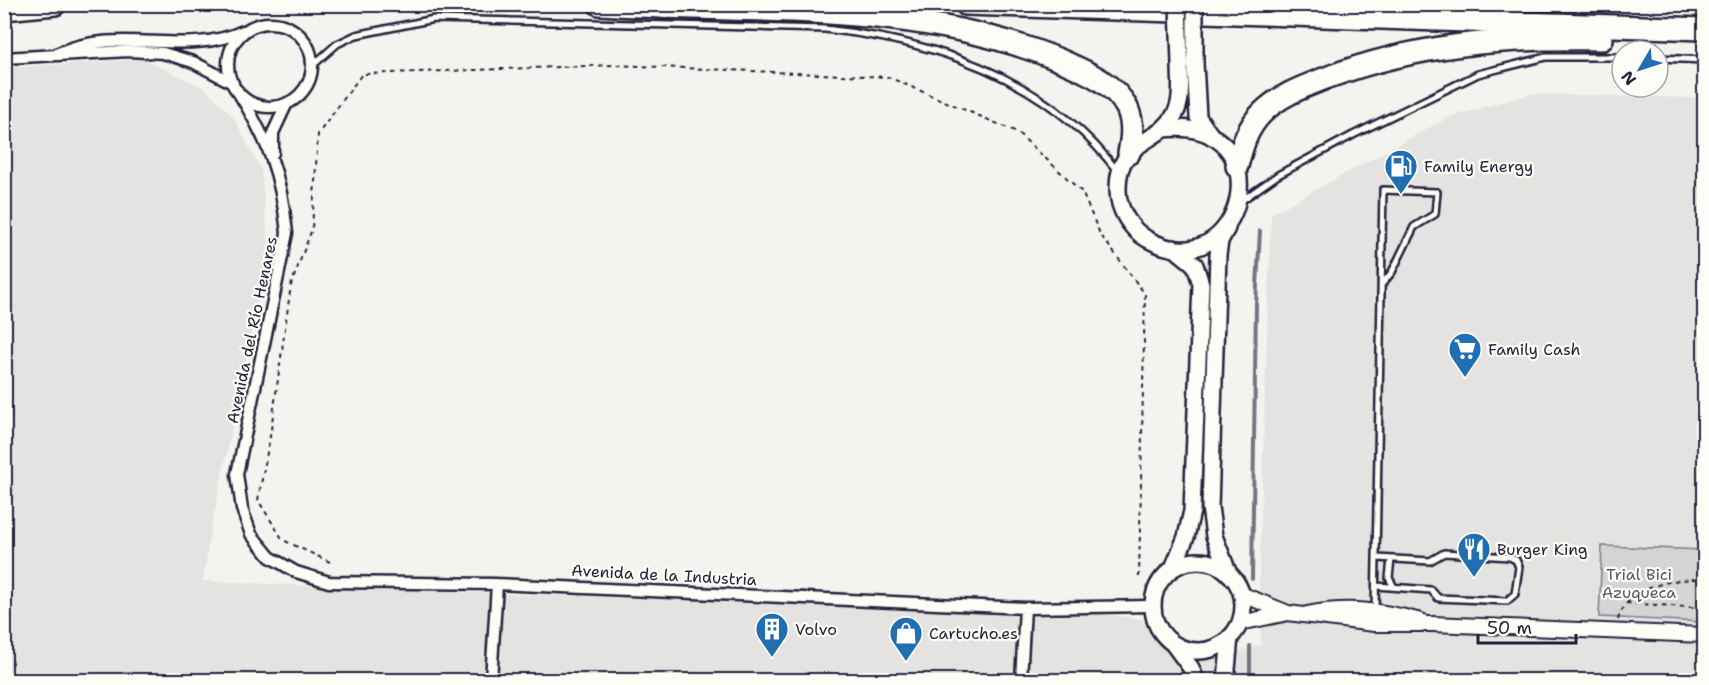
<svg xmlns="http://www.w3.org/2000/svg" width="1709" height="685" viewBox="0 0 1709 685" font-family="'Shantell Sans',sans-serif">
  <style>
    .built { fill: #e4e3e2 }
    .green { fill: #d5d4d5; stroke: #7c7b88; stroke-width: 1.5 }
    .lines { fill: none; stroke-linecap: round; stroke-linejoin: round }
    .stream { stroke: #757582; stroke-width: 4 }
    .service-casing { stroke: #22223b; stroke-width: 10 }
    .minor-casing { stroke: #22223b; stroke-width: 15 }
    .tertiary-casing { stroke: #22223b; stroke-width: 18 }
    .secondary-casing { stroke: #22223b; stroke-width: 20 }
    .motorway-casing { stroke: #22223b; stroke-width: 26 }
    .path { stroke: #22223b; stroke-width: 2; stroke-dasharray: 4.5 4.5; stroke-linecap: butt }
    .service { stroke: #fdfcf7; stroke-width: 5 }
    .minor { stroke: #fdfcf7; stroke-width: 10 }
    .tertiary { stroke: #fdfcf7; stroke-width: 14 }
    .secondary { stroke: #fdfcf7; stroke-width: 15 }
    .motorway { stroke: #fdfcf7; stroke-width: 21 }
    .secondary-bridge-casing { stroke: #22223b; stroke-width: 20; stroke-linecap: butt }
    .secondary-bridge { stroke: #fdfcf7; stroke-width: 15 }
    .labels { text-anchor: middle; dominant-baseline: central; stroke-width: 4.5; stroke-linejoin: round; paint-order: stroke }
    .poi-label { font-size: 16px; fill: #22223b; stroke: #fdfcf7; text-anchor: start }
    .street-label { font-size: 16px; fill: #22223b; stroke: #fdfcf7 }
    .park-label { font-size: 16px; fill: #585769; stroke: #fdfcf7 }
  </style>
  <rect width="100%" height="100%" fill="#f4f3ef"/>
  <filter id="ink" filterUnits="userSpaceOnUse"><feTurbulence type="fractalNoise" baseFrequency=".0167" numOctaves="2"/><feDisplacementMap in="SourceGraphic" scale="12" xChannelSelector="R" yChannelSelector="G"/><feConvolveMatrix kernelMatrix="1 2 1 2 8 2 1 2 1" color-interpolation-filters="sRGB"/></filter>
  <g filter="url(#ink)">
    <path class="built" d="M144,59L206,89L234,118L261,170L269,250L210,533L203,581L506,594L1096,613L1141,619L1190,664L1261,645L1259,576L1271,214L1447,118L1529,94L1704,98V680H5V68Z"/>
    <path class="green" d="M1602,546L1704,550V622L1599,617Z"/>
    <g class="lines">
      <path class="stream" d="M1252,579L1256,304L1260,231
        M1250,680V646"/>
      <defs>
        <path id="service" d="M1658,58L1704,60
          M312,66L337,44L356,35L434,19L825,29C937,41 1048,79 1118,172
          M1241,201L1278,175L1353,135L1478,74L1546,57H1622
          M1391,559L1389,578L1394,587
          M1376,586L1431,590L1438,598L1507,601L1515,594L1519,567L1516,560L1510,557L1444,553L1430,561L1377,558
          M1375,610L1383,190L1437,192L1435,214L1414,227L1392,272L1383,283"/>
        <path id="minor" d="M228 65a42 42 0 1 1 84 0a42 42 0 1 1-84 0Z
          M58,53C122,25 185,58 243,31
          M4,58L129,51L163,53L193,62L233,83
          M237,90C268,140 281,174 287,233L237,474L242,509L251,534L270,557L296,572L329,582L497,584L1025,608L1152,606
          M273,153V133L287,103
          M491,680L497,584
          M1021,680L1025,608"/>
        <path id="tertiary" d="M1241,594L1288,613
          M1307,614C1347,606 1382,610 1421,621
          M1240,623L1288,613L1374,624H1432L1704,635"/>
        <path id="secondary" d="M1195,63L1198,117L1212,137
          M1163,129C1287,115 1244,293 1147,239C1130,229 1118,209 1118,190C1117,138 1158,146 1175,114C1183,100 1180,80 1180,64
          M1227,228L1220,241L1218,255L1210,507L1214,536L1229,574
          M1153 606a45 45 0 1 1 90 0a45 45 0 1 1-90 0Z
          M1173,568L1186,537L1192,511L1201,284L1195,265L1174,248
          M1174,645L1191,668L1196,680
          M1226,680L1230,637"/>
        <path id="motorway" d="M599,4C754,14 916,0 1062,61C1087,72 1114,83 1127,108C1134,123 1132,138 1129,153
          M966,4L1704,29
          M4,9L55,4
          M1237,166C1242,146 1247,128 1262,113C1280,95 1303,87 1326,78C1415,44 1507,37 1602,39"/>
      </defs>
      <use href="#service" class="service-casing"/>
      <use href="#minor" class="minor-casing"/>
      <use href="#tertiary" class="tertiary-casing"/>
      <use href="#secondary" class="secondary-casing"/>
      <use href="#motorway" class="motorway-casing"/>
      <path class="path" d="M330,562L283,540L258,500L270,437L291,285L312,229L318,134L362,74L615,65L888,77L1017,132L1082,192L1100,234L1145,294L1139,577
        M1626,603L1704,608
        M1618,620C1627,586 1675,578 1704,579"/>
      <use href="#service" class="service"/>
      <use href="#minor" class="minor"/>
      <use href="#tertiary" class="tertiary"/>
      <use href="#secondary" class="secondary"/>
      <use href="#motorway" class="motorway"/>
      <defs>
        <path id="secondary-bridge" d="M1178,4L1180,64
          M1195,63V4"/>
      </defs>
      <use href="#secondary-bridge" class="secondary-bridge-casing"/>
      <use href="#secondary-bridge" class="secondary-bridge"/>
    </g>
  </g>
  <defs>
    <symbol id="fuel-pin" viewBox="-11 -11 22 30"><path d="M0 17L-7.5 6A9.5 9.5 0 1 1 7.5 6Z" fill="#1f6fb2" stroke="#fdfcf7"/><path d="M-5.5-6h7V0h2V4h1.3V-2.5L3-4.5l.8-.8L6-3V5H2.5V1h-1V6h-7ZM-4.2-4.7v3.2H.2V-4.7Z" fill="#fff"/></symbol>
    <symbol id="supermarket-pin" viewBox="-11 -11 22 30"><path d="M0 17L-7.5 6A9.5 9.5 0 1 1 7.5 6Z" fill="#1f6fb2" stroke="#fdfcf7"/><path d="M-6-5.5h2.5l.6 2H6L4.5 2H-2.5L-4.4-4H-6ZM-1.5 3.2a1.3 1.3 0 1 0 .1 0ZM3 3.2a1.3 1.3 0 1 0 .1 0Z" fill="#fff"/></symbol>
    <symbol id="restaurant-pin" viewBox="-11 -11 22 30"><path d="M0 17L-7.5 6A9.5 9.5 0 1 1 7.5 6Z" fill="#1f6fb2" stroke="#fdfcf7"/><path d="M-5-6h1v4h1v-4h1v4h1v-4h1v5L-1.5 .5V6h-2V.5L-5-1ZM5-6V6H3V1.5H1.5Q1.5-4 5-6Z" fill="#fff"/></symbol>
    <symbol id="building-pin" viewBox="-11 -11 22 30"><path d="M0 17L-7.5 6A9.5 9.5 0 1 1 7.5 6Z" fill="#1f6fb2" stroke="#fdfcf7"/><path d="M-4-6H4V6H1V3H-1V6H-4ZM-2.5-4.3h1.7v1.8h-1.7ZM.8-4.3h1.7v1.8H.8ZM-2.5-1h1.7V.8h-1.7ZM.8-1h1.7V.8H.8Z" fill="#fff"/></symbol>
    <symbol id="shop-pin" viewBox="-11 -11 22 30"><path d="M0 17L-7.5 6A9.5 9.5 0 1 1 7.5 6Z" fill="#1f6fb2" stroke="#fdfcf7"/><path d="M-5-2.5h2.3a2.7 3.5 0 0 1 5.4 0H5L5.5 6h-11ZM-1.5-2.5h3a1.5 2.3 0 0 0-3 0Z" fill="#fff"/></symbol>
  </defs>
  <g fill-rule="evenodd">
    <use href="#fuel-pin" x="1382" y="147" width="38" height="52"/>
    <use href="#supermarket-pin" x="1446" y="330" width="38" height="52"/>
    <use href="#restaurant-pin" x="1455" y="530" width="38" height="52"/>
    <use href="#building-pin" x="753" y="610" width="38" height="52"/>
    <use href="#shop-pin" x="887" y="614" width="38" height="52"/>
  </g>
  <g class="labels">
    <g class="poi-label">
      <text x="1424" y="166">Family Energy</text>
      <text x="1488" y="349">Family Cash</text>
      <text x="1497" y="549">Burger King</text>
      <text x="795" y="629">Volvo</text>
      <text x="929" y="633">Cartucho.es</text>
    </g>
    <g class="street-label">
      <text transform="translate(252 330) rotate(-78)">Avenida del Río Henares</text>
      <text transform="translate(664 575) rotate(3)">Avenida de la Industria</text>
    </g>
    <g class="park-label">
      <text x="1639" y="574">Trial Bici<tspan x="1639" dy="18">Azuqueca</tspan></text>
    </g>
  </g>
  <rect width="1709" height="685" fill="none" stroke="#fdfcf7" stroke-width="24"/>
  <rect x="12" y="12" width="1685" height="661" fill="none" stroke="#22223b" stroke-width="2" filter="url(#ink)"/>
  <g transform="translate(1640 69) rotate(231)"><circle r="28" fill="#fdfcf7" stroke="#a5a5ac" stroke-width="1.5"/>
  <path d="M0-4.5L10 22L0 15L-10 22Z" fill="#1f6fb2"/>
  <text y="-9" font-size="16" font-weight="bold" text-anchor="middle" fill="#22223b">N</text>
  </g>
  <path d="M1478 634v9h98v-9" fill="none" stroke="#22223b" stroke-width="3"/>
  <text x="1487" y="634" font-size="18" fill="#22223b" stroke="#fdfcf7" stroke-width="4.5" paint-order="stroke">50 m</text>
</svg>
